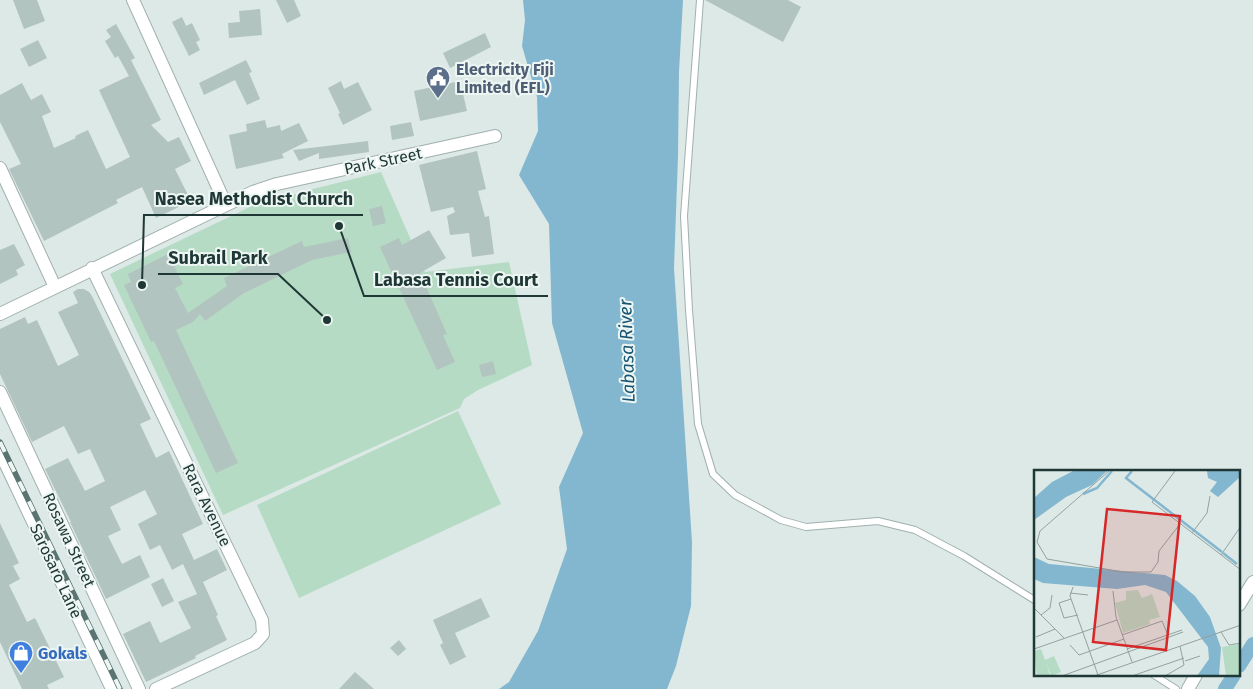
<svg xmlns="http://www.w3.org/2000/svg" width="1253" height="689" viewBox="0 0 1253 689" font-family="'Fira Sans',sans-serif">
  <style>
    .green { fill: #b5dbc5 }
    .water { fill: #83b7d0 }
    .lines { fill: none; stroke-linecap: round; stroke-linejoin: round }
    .canal { stroke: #83b7d0; stroke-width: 14 }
    .building { fill: #b2c4bf }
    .lane-casing { stroke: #a0b0ae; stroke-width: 8 }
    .street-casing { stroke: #a0b0ae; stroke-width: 14 }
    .lane { stroke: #fff; stroke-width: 6 }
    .street { stroke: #fff; stroke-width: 12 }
    .rail-casing { stroke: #597471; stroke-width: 5.5 }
    .rail { stroke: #edf6f3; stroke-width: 4; stroke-dasharray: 11; stroke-linecap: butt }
    .labels { text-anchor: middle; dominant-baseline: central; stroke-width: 4; stroke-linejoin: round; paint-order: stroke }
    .service-label { font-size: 16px; font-weight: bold; fill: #4e5e75; stroke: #edf6f3; text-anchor: start }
    .street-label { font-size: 16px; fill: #1f3836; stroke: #edf6f3 }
    .shop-label { font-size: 16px; font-weight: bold; fill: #366cbe; stroke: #edf6f3; text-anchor: start }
    .water-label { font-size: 18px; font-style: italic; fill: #195674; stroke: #edf6f3 }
    .inset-river { fill: none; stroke: #83b7d0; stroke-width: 2.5 }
    .inset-road { fill: none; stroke: #91a2a0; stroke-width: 1 }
    .view { fill: #d62828; fill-opacity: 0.15; stroke: #d62828; stroke-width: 2.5 }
    .inset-edge { fill: none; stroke: #1f3836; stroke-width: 2.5 }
    .leader { fill: none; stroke: #1f3836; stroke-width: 2 }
    .callout-dot { fill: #1f3836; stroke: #edf6f3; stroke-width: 2 }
    .callout-label { font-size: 18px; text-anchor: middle; font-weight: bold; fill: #1f3836; stroke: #edf6f3; stroke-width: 4; stroke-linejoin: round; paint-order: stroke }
  </style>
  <rect width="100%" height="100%" fill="#dde9e6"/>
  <path class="green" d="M381,172L425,272L509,262L532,365L478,390L464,399L460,408L223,515L110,274L256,204L308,191V190L321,187Z
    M458,411L501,504L299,598L257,505Z"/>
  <path class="water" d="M523,0H683L679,72L678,157L674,268L692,542L691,606L676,666L667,689H499L509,682L538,631L567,549L559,487L583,433L552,323L549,224L519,175L538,131L537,97L522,46L525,20Z"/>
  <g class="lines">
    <path class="canal" d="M1239,666L1253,644
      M1225,689L1234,675"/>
  </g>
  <path class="building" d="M13,0H37L45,21L24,29Z
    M276,0H294L301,16L287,23Z
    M705,0H788L801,7L783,42Z
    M260,9L262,35L229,38L228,23L240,22L239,11Z
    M182,17L186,26L192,23L200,40L196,42L200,50L189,56L172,22Z
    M116,24L135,58L131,60L161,120L151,125L168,142L179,137L191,161L175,169L191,201L156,218L142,187L116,200L118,203L44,241L9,169L21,164L0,122V95L22,83L31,100L42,94L51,112L42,116L54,148L76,138L75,136L88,130L106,169L130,157L99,90L129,76L118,56L115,58L105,41L111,37L106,30Z
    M485,33L491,47L450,68L443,53Z
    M38,40L47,58L29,67L20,49Z
    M246,60L252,72L249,73L260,99L247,105L235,80L204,95L199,83Z
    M341,81L344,89L358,82L372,110L343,125L338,114L340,113L328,88Z
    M460,81L467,111L420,121L414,91Z
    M265,120L267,128L280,125L281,131L299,123L308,141L282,154L284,158L236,169L229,135L247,131L246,124Z
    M411,122L414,136L392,140L390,126Z
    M368,141L369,152L319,159V153L299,161L293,150Z
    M477,151L486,189L478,191L485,217L489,216L494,254L472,257L469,233L450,235L447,216L455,212L453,207L431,212L419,165Z
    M382,206L386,223L373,226L369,209Z
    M429,230L446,258L420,273L447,334L443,335L455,362L437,370L380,247L399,238L402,245Z
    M348,238L351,252L312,260L244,293L205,321L200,314L193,322L176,330L238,463L216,473L154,341L151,342L124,285L131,282L128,274L168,254L183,284L175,288L188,313L227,286L224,278L302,241L304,247Z
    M14,244L25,265L16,270L18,275L0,284V250Z
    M78,289H84L89,292L92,296L151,419L140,424L156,458L169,451L203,524L182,534L194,560L217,549L227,570L203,582L218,615L216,616L227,640L195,656L196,658L146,682L123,634L150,621L160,643L191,628L178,602L197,594L183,564L172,570L160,545L150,550L138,524L157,514L145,490L110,507L121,530L108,536L122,564L140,555L150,577L106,599L70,522H71L45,469L68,458L85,491L105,481L90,449L78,454L64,426L32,442L0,374V329L25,317L28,324L37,320L58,366L79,355L58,312L78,303L73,292Z
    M493,361L496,374L482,377L479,365Z
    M0,523L19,563L13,566L20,579L9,585L27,622L35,618L64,677L47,685L49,689H22L0,642Z
    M163,578L174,601L162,607L151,584Z
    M481,598L490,617L455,633L466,657L450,665L440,645L443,643L433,620Z
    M399,640L406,649L398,656L390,648Z
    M355,672L374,689H339Z"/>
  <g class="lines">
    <defs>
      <path id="lane" d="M700,0L684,216L689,310L698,424L713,474L735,495L781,520L806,527L878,521L915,530L964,556L1036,601
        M1154,675L1176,689"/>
      <path id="street" d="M133,0L226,205
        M0,168L55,287
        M92,268L262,620L263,634L255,643L156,689
        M0,314L253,192L277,184L495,136
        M0,392L139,689
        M0,452L112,689
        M1239,605L1253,582
        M1188,689L1196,675"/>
    </defs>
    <use href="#lane" class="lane-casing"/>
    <use href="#street" class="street-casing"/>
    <use href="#lane" class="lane"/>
    <use href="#street" class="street"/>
    <defs>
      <path id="rail" d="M0,442L120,689"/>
    </defs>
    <use href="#rail" class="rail-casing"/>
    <use href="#rail" class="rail"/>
  </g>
  <defs>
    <symbol id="civic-pin" viewBox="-11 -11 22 30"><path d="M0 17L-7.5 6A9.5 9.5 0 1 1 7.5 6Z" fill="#5c6f8a" stroke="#edf6f3"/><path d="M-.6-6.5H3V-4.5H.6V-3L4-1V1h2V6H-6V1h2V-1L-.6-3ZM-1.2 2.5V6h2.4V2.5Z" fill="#fff"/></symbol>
    <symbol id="shop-pin" viewBox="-11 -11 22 30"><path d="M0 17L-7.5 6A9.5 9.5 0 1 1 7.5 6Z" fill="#3f7fe0" stroke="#edf6f3"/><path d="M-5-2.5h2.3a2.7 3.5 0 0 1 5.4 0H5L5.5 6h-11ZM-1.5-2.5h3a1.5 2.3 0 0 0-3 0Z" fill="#fff"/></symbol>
  </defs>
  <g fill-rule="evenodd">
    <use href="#civic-pin" x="424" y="64" width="28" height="38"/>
    <use href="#shop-pin" x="7" y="639" width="28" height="38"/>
  </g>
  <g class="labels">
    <g class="service-label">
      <text x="456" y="69">Electricity Fiji<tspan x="456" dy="18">Limited (EFL)</tspan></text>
    </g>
    <g class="street-label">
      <text transform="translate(383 161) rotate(-12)">Park Street</text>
      <text transform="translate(207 505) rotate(64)">Rara Avenue</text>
      <text transform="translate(69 540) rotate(65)">Rosawa Street</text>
      <text transform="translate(56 571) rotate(65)">Sarosaro Lane</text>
    </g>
    <g class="shop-label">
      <text x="38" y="653">Gokals</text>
    </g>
    <g class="water-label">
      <text transform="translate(627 351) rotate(-92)">Labasa River</text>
    </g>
  </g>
  <g transform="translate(1034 470)">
    <rect width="206" height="206" fill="#dde9e6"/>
    <path d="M104,120L108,128L118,124L126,147L115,150L116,154L89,163L81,133L92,130V121ZM206,174V205L192,206L188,177ZM7,179L11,190L20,186L27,202L17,206L12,192L16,206H3L0,181Z" fill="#b5dbc5"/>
    <path d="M39,1H73L58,15L32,27L0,50V28L18,12ZM173,1H206V7L184,27L176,21L183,12L174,8ZM0,87L15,94L131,105L143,111L161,126L176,147L187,178L185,206H163L175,189L174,177L132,122L111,115L83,119L9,113L0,109Z" fill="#83b7d0"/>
    <path class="inset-river" d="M98,1L92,8L188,82M49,24L63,18L78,1M189,83L203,94"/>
    <path class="inset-road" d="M75,1L6,61L3,72L13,89L89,102H117L124,92L125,81L146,54M141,1L118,32L207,100M158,63L173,43L176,26M187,85L207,56M39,117L36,126L64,205M79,121L82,147L98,192M36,123L54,125M37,129L25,133L30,148L44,145M0,138L30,168M7,145L16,138L18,125M187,162L195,175L207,173M88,165L128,151L134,165M2,167L21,159M36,175L45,185L90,169M0,179L83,150M93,179L148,160M151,191L166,186M28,206L149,162M60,206L207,155M98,206L150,188M131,206L150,195L146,176"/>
    <path class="view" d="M73,39L146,46L132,180L59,172Z"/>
    <rect width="206" height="206" class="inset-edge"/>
  </g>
  <path class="leader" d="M142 285L144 215H363M327 320L278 274H158M339 226L364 296H548"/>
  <g class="callout-dot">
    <circle cx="142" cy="285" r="5"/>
    <circle cx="327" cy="320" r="5"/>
    <circle cx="339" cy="226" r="5"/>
  </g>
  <g class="callout-label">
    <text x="254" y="205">Nasea Methodist Church</text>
    <text x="218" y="264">Subrail Park</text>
    <text x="456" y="286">Labasa Tennis Court</text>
  </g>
</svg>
